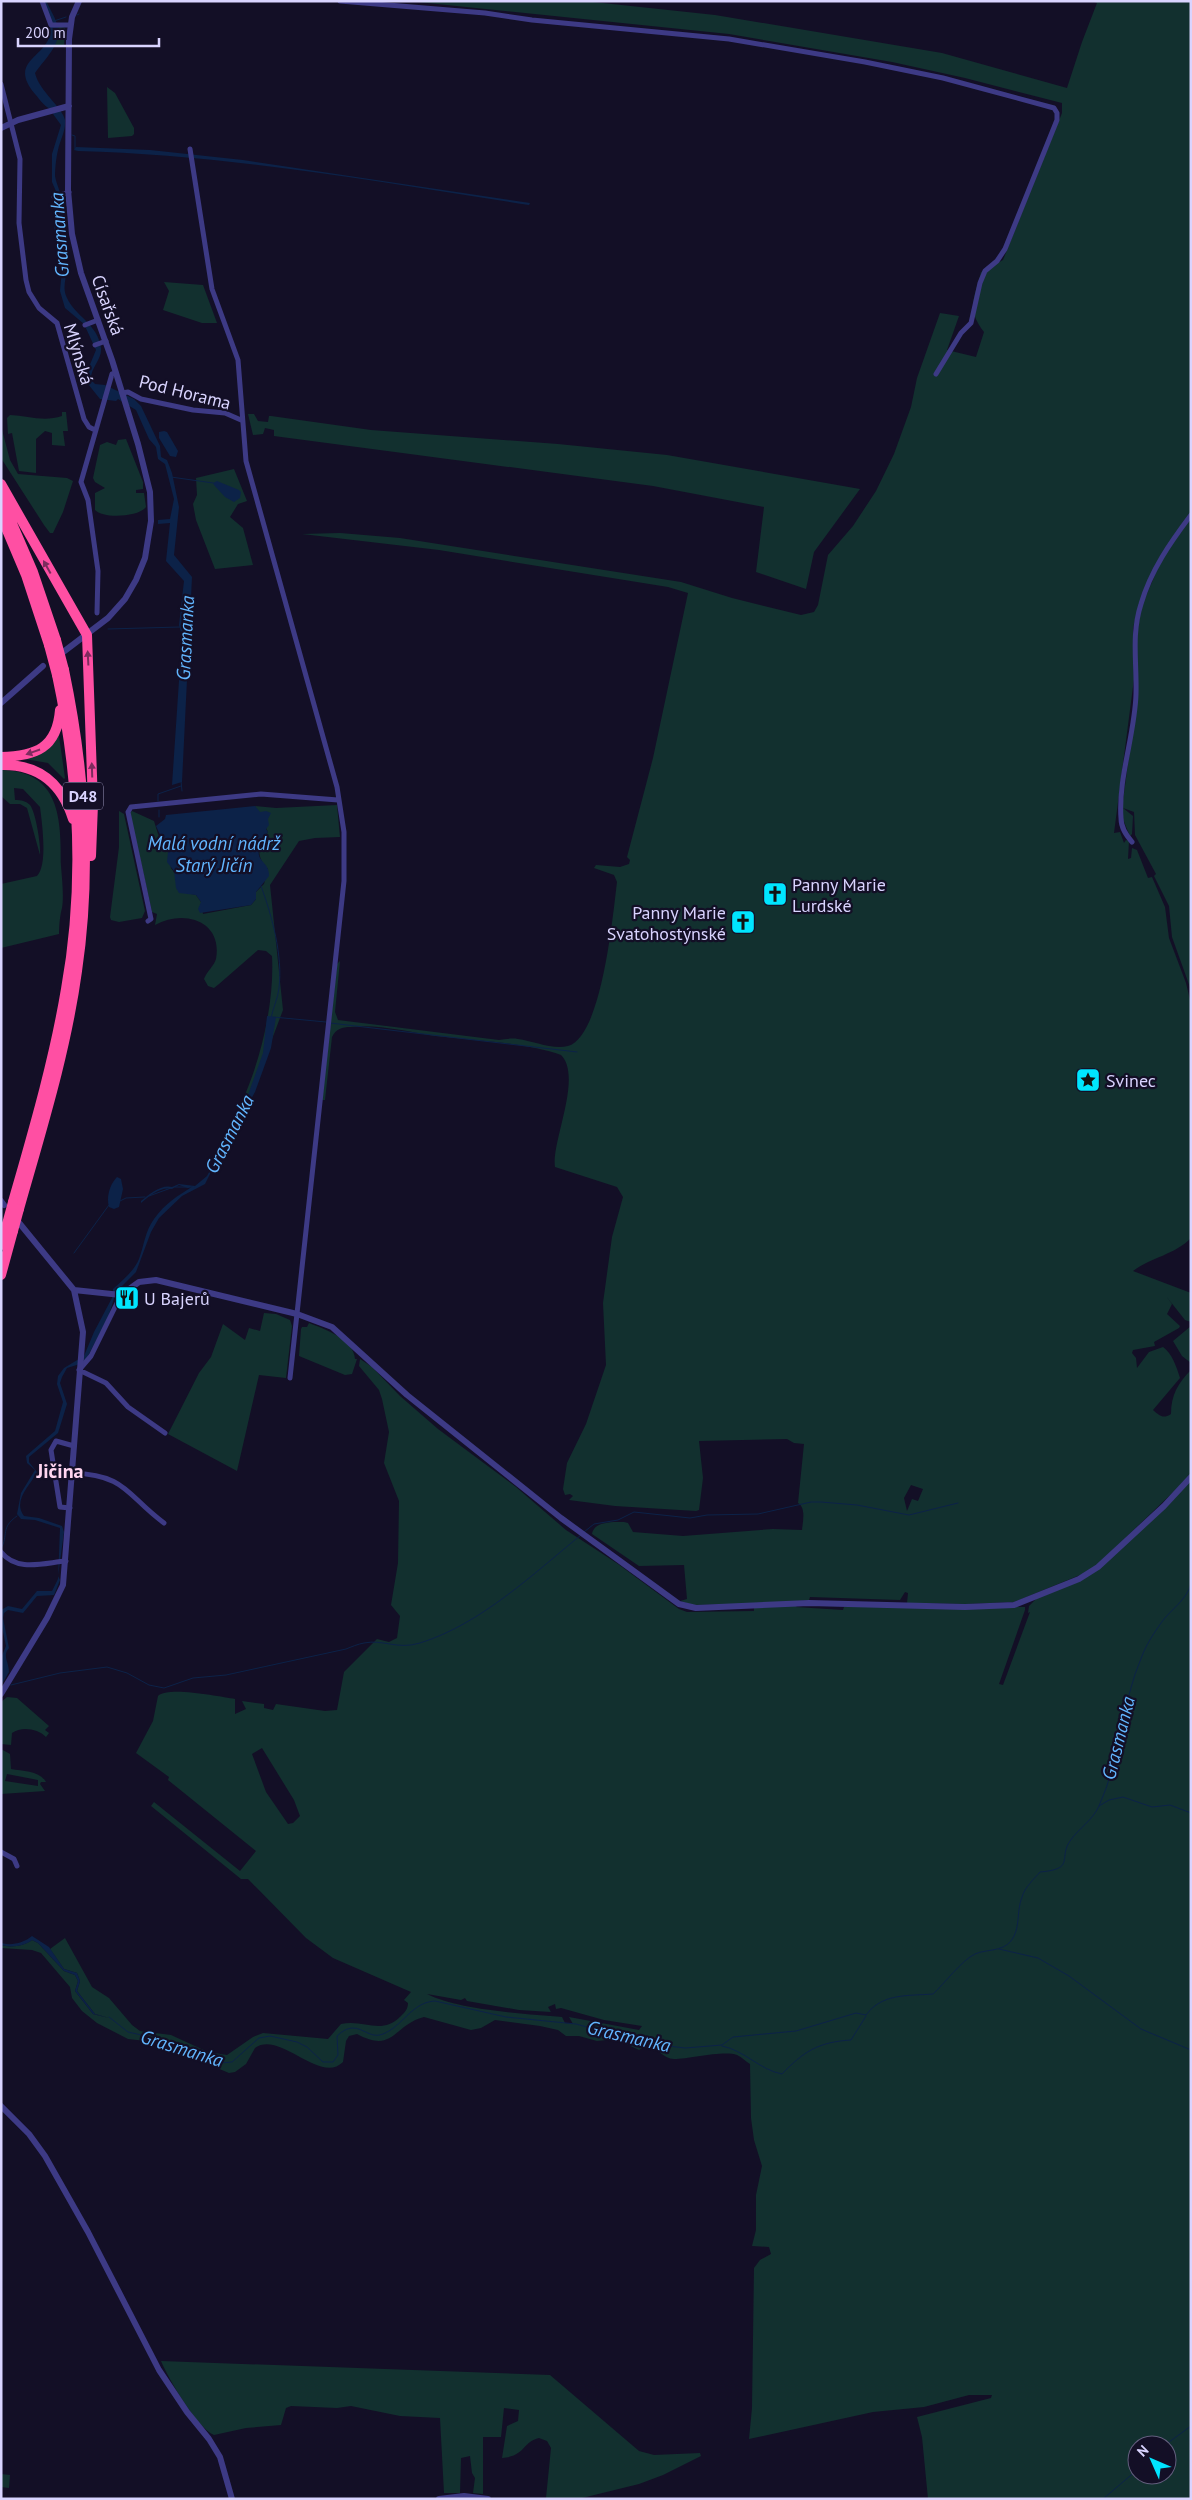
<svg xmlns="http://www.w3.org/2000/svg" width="1192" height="2500" viewBox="0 0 1192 2500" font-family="'PT Sans',sans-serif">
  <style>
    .green { fill: #12302f; fill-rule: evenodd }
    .water { fill: #0c2248 }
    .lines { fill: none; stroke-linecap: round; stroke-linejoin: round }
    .stream { stroke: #0c2248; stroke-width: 1 }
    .minor { stroke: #3d3a85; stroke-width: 5 }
    .tertiary { stroke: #3d3a85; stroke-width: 6 }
    .motorway { stroke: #ff4fa3; stroke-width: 10 }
    .motorway-bridge { stroke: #ff4fa3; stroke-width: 10 }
    .oneway { fill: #7d2c5e }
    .labels { text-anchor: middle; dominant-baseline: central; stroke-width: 4.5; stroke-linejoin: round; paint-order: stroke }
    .shield { fill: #130f26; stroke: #9e99be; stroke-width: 1 }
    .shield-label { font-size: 16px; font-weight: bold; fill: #d9d4ff }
    .street-label { font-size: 18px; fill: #d9d4ff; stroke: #130f26 }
    .poi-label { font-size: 18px; fill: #d9d4ff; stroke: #130f26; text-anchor: start }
    .water-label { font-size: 19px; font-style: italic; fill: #62b6ff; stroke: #130f26 }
    .quarter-label { font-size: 20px; font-weight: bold; fill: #ffd6f0; stroke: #130f26 }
  </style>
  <rect width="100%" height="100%" fill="#130f26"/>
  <path class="green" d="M408,1H584L715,15L942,53L1067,88L1082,42L1097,3L1092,1H1191V513L1160,556L1139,606L1133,628L1134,679L1114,833L1120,832L1124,843L1126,840L1129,841L1128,859L1131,858L1132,848L1137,850L1148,878L1152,877L1165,907L1169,938L1186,983L1191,1004V1238C1176,1254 1150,1258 1133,1271L1191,1293V1322L1185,1320L1166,1296L1172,1304L1167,1314L1180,1326L1179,1328L1154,1342L1155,1346L1133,1350L1132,1353L1136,1358L1137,1368L1149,1352L1163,1347C1172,1353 1177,1368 1180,1378L1153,1410C1160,1416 1163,1419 1171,1414C1171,1395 1178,1383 1191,1370V1475L1097,1565L1085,1573L1014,1602L966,1604L907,1603L908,1593L905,1592L900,1600L810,1597L809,1600L800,1601L796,1607L843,1610L844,1607H1025V1610L999,1684L1003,1685L1030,1612L1028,1613L1029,1606L1040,1595L1081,1580L1191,1480V2499H928L922,2437L917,2417L991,2398L992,2395H969L924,2407L873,2412L749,2439L752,2408L754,2268L760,2260L771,2254L769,2247L752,2246L756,2230V2195L762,2166L754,2140L751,2118L750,2064C746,2062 742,2057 737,2055C724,2050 689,2059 674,2059C663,2059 657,2047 647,2045L639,2050L616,2039L597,2041L579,2036H566L558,2030L540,2026L495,2020L481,2028L471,2030L424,2017C393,2025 394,2054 357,2034L349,2036L346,2041L343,2062C320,2085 280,2030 255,2048L246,2064L235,2072L229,2073L155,2042L128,2039L97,2023L82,2011L72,1998L70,1987L41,1953L32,1950L1,1948V1945C11,1948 24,1946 32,1940L38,1943L64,1971L75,1975L78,1981L75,1991L93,2014L109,2018L95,2014L77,1991L80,1981L77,1973L64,1969L50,1949L65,1938L92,1987L109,1998L132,2025L140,2031L171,2035L208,2052L227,2055L253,2037L263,2033L328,2039L341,2024C365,2019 381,2036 401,2016C405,2012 408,2009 408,2003L404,2000L411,1992L333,1958L306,1938L248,1879H241L151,1806L154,1802L240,1871L256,1851L168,1780L169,1777L136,1753L153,1721L158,1696C169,1686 220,1697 235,1699V1714L246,1709L242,1701L264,1704V1708L273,1710L276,1704L325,1711L337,1710L344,1672L377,1639L389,1642L397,1638L400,1616L391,1605L398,1563L399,1501L384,1463L389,1432L382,1399L379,1390L359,1366L360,1359L372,1367L400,1396L438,1429L516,1487L566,1530L618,1564L679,1609L687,1612L754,1611V1604L693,1605L680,1601L687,1599L684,1565L639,1566L592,1534C594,1521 613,1522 624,1522L628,1523L633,1532L683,1536L773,1529L802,1530C803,1520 806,1508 798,1503L804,1444L794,1443L787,1439L699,1441L703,1478L699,1510L696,1511L615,1506L569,1500L573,1496L570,1494L565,1495L563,1489L567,1463L586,1424L606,1365L603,1303L612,1237L623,1197L617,1187L555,1167C551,1142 583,1077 561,1055C528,1043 472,1040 435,1036C408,1032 378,1024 351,1027C342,1027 336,1029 332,1037L325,1100H322L337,964L340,961L335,1012L338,1020L499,1040C505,1039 512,1038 518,1039C533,1041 553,1050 568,1046C602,1037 613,914 617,882L614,875L594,868L596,865L620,867L629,864L630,860L627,857L653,758L688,593L668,587L439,550L302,534L340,533L400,538L681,582L732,598L801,615L814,612L818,605L828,555L853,526L876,491L894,454L911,407L917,378L940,313L959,316L947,350L976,357L984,332C966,308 974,300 981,272L1003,260L1062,113V103L965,78L892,62L729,34ZM911,1485L923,1489L918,1501L912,1499L907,1511L904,1498ZM262,1748L294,1800L300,1816L293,1823L288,1824L266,1792L252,1754ZM427,1994L461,2000L465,1998L467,2001L519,2010L551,2012L548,2007L555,2004L556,2009L561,2008L604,2020L642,2026L639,2030L569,2017L573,2024L565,2023L562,2017C526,2014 458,2010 427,1994ZM1137,2445H1167V2475H1137Z
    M58,26L65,28L64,46L53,47L58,37Z
    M107,87L115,93L134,128V134L132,136L108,138Z
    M164,282L203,285L217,323H202L163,310L169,291Z
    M62,412H66L68,431H63L65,446L52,445V433L45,431L36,439V473L19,471L12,433L8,434L7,418L10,415C28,416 44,422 62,416Z
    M248,414H254L258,421L268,422L269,416H271L371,430L558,444L667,455L860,489L814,552L806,589L756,572L764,507L653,486L274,436V430L265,428L263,434L253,435Z
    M1,426L10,460L18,474L67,478L73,481L63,512L53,533H50L44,525L1,458Z
    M126,439L143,482V489L136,490V493H144L146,507C139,517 103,519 95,510V493L105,488L95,482L93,478L100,445L107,442L116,445L118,440Z
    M234,469L247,501L238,504L230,517L243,528L253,565L215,569L196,520L193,504L197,495L196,478Z
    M1191,518V990L1172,937L1169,906L1154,876L1156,874L1135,835L1134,812L1123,808L1133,816L1132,834L1130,836L1122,817V808L1137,697L1135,643L1142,605L1162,559Z
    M58,729L65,778L64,779L48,763L25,759V758Z
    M1,770C61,771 61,820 61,866C62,879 64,896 62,908C60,915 59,925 59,934L1,948V884L37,876C48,865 42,823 40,807L23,789L14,788L15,800C21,800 26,801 30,805C36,813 41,846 40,855L27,808L20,804H10L1,796Z
    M337,805L340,837L315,838L299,841L270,885L283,1010L237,1132L233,1135L226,1133C255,1084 275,1013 272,956L266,951L258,950L219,984L214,988L208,986L204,979C207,971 214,966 216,959C223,920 183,909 155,925L157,914L152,912L130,813L132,811L154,821L158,834L168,852L171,868L176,875L175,877L186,893L196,895L201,902L203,914L251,905L256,899V892L264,884L268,869C255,856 258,845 268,832L255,806L276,808Z
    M119,811L124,814L145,911L142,918L119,922L111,920L110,917L119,847Z
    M264,1313L276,1314L290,1320L292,1326L286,1378L259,1375L237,1471L168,1434L199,1373L211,1357L223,1324L245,1340L249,1328L260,1331Z
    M309,1323C324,1329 354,1339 355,1359H357L352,1374L345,1375L299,1356L301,1329L302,1327H307Z
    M1191,1326V1363L1182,1356L1173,1341Z
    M7,1697L17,1698L49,1726L45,1730L49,1733L46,1737C38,1729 22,1726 12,1733L11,1745L1,1744V1702Z
    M1,1749L10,1754L11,1769C23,1771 40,1771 46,1782H41L40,1784L45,1791L1,1794ZM7,1774L38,1780V1786L5,1781Z
    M161,2361L550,2375L639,2451L654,2455L700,2453L701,2456L663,2475L639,2484L578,2499L546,2498L551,2448L547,2441L539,2438C522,2442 526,2456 502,2458L507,2426L518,2421L519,2410L504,2408L501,2437H483V2494L473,2493L475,2478L472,2473L470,2456L461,2458L460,2493H444L440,2418L400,2416L351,2406L337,2408L291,2406L286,2408L281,2425L246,2428L214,2435C197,2428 168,2378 161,2361Z
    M1,2474L10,2475L9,2488L1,2487Z"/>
  <path class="water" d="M44,1H46C50,9 56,19 58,27C62,44 43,61 35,73C39,91 63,108 65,120C66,131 60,140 58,150C56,158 55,169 55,176C57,188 66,202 63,214C59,225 57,226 58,239C60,248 64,256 66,265C68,277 61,286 67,298C75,316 98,324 101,348C102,360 90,368 91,380L95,384L105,385L134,399L141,406L160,446L161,457L167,460L172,473L179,507L174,555L192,577L182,782L172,785L182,636L179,625L184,581L166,561L170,523L158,524V520L170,519L174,499L165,464L158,459L156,447L149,439L136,410L118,399L116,401L100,399L84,379L96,350L84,324L65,308L60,291L62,269L54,230L58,196L52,182V154L61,125L53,114L55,111C45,108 41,101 35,94C8,62 44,58 50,35C52,24 46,12 44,1Z
    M76,147L150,150L243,160L530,203L529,205C379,182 229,155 78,151L74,150Z
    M164,431L167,432L178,451L176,457L170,456L159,438V432Z
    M217,481L239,490L241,492L240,498L234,502L225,497L214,485L213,483Z
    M255,806L260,812L266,811L271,813L268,819L269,825L266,829L268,832C246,864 270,857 269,876L256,892V899L251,905L200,913L198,909L201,902L196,895L179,893L176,888L174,871L167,862L168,852L156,826L165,819L166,815Z
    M267,1016L276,1017L271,1048L255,1092L222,1150L205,1184L182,1196L159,1218L151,1232L136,1272L116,1292L108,1318L88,1356L83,1363L67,1368L62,1377L60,1383L67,1404L58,1433L29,1457V1462L37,1472C31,1485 12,1500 24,1516L39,1518L62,1526L64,1532L58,1576L60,1580L54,1595L37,1596L23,1613L8,1610L4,1613L3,1618L9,1648C2,1656 9,1662 9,1672L2,1684L1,1658L6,1646L1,1623V1610L8,1606L22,1609L37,1591H52L58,1579L60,1528L35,1520L21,1519L17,1514L21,1493L35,1470L27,1463L26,1456L55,1431L63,1402L57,1384L58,1376L64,1368L84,1356L94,1332L113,1296V1289C123,1280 134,1271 139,1259C144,1246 145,1231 154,1219C165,1203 178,1196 193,1186L188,1188L179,1185L172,1189C161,1186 149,1196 141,1203V1201C149,1194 162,1184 172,1187L179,1184L195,1186L207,1176L244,1106L263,1053Z
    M117,1177L121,1179L123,1189L119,1207L114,1209L109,1207C106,1197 110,1184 117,1177Z
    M32,1936L49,1947L64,1969L77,1973L80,1981L77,1991L95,2014L109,2018L93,2014L75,1991L78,1981L75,1975L64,1971L38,1943L32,1940C25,1946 11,1948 1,1945V1943C11,1946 24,1943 32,1936Z"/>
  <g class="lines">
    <path class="stream" d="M77,15L79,14
      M54,21L66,17
      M72,135L75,136V149
      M171,477L213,483
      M108,629L180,627
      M181,781L182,791
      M158,801V794L181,786
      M159,810V817
      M261,886C272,916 283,956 279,988C278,998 273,1008 271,1018
      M273,1017L326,1022
      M330,1023L577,1052
      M175,1187H194
      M149,1196L171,1188
      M120,1201L126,1198L145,1197
      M74,1253L109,1205
      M584,1532L594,1524L618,1520L634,1512L690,1518L707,1515L758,1514L811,1502H821L857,1505L909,1515L958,1503
      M1,1549C9,1534 0,1528 17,1516
      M11,1685L60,1673L107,1667L127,1673L149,1685L164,1688L193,1678L226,1675L346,1649C351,1647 358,1644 364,1643C383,1639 397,1650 420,1643C481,1624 533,1574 581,1535
      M1099,1806L1109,1800L1123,1797L1152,1807L1170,1805L1191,1813
      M999,1949L1038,1958L1069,1976L1141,2029L1191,2050
      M109,2017L128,2032L173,2042L221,2063L232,2062L259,2038L270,2036L297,2042L307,2047L323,2062H333L338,2055L337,2036C358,2016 366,2041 383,2034C403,2026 412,2002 435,2001L506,2017L576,2024L644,2043L685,2048L722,2045L733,2037L796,2031L856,2013L866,2015C882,1993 908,1996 933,1994C944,1984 962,1960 975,1954C986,1949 1002,1952 1011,1941C1021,1928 1016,1912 1022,1897C1025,1887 1034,1879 1040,1872C1076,1869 1058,1858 1070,1841C1079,1828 1092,1821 1099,1806C1121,1758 1121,1704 1142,1656C1146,1645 1154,1633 1161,1623C1170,1610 1187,1600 1191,1584
      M722,2046C744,2050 760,2070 782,2074C804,2051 819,2042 851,2040L866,2016
      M1165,2445L1191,2426
      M1103,2499L1137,2470"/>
    <path class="minor" d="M42,1L51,25H70
      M340,1L485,13L532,20L729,39L865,62L943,78L1054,108L1057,113V120L1005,249L997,261L985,271L980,283L971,323L961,333L936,374
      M1,84L20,159L19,223L26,280L29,292L39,308L57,323L84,419L89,427L95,430
      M190,149L212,289L238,360L246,461L337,787L344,832V881L290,1378
      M54,197L69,192
      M85,325L98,320
      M95,345L106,341
      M122,393L128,392L141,399L193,410L225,413L241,420
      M97,613L98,571L88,500L81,482L112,374L116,373
      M1132,842C1126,835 1121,828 1121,818C1118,778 1135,734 1136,694C1137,663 1131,635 1141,604C1151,570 1170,543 1191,515
      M148,921L151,919L128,812L131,807L261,794L338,800
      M121,1295L91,1356L79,1370L106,1383L128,1407L165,1433
      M72,1473C127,1475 126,1495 164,1523
      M70,1508L60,1507L51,1450L56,1441L74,1446
      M1,1552C17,1572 43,1563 66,1561
      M1,1852L14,1859L17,1866"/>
    <path class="tertiary" d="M1,128L18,120L69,106
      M58,656L108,618L125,599L136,580L145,558L151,521L150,492L138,444L112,360L81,273L72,234L68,190L69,39L72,17L79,1
      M1,703L43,666
      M1,1201L4,1205
      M74,1290L121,1295L139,1282L156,1280L297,1314L332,1327L407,1395L561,1518L679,1604L696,1608L809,1603L965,1607L1014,1605L1079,1579L1098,1567L1164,1506L1191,1477
      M1,1694L47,1618L63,1585L83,1332L74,1290L16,1219
      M1,2106L29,2134L45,2156L88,2232L159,2370L187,2412L209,2439L220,2457L232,2499
      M439,2499L464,2496L488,2499"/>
    <path class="motorway" d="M1,484L87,635L93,804L91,856
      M1,498L33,572L56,640
      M1,516L26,575L49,645
      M1,757C36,756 57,748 60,710
      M1,765C39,764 62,784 73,819
      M13,1202C33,1132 54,1061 66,989C85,884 79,778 57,675
      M19,1209C41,1131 66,1052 77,971C92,870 85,770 64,670
      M1,1245L7,1224
      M1,1275L13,1231"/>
    <path class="motorway-bridge" d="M56,640L64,670
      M49,645L57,675
      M7,1224L13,1202
      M13,1231L19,1209"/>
  </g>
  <defs><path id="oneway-solid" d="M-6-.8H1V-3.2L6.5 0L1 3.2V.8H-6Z" transform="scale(1.25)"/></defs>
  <g class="oneway">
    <use href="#oneway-solid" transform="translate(47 567) rotate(-119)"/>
    <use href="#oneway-solid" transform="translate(88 658) rotate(-93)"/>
    <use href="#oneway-solid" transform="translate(33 752) rotate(161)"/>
    <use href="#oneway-solid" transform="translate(92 770) rotate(-92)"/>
  </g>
  <defs>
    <symbol id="church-square" viewBox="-11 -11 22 22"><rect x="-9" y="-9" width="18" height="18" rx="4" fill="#00e5ff" stroke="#130f26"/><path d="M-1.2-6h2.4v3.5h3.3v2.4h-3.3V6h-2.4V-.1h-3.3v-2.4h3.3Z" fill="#111"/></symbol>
    <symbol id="sight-square" viewBox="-11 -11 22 22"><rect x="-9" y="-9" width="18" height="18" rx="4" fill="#00e5ff" stroke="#130f26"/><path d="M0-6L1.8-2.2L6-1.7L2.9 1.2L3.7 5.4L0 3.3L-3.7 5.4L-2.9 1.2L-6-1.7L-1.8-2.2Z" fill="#111"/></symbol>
    <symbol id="restaurant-square" viewBox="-11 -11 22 22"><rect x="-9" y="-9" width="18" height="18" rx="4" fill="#00e5ff" stroke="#130f26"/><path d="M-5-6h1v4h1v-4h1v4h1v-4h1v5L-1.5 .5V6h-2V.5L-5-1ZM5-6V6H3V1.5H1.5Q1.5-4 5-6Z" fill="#111"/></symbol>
  </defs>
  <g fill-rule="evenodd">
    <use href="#church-square" x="761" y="880" width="28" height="28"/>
    <use href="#church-square" x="729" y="908" width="28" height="28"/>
    <use href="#sight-square" x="1074" y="1066" width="28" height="28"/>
    <use href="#restaurant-square" x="113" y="1284" width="28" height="28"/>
  </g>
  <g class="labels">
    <rect class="shield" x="63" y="782.5" width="40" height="27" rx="4"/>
    <g class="shield-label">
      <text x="83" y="796">D48</text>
    </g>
    <g class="street-label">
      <text transform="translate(108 305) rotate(70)">Císařská</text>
      <text transform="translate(79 354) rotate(73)">Mlýnská</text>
      <text transform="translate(185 392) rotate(14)">Pod Horama</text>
    </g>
    <g class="poi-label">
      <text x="792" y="884">Panny Marie<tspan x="792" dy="21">Lurdské</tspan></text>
      <text x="726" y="912" text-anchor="end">Panny Marie<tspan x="726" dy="21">Svatohostýnské</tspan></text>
      <text x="1106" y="1080">Svinec</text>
      <text x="144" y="1298">U Bajerů</text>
    </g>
    <g class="water-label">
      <text transform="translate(59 235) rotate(-94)">Grasmanka</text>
      <text transform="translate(185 638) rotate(-87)">Grasmanka</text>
      <text x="214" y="843">Malá vodní nádrž<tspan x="214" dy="22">Starý Jičín</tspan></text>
      <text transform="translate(229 1134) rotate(-63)">Grasmanka</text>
      <text transform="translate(1118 1738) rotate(-76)">Grasmanka</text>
      <text transform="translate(629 2036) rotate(13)">Grasmanka</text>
      <text transform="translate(182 2048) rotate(17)">Grasmanka</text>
    </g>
    <g class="quarter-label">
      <text x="60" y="1471">Jičina</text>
    </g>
  </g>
  <rect width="1192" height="2500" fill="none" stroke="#d9d4ff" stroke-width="5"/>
  <g transform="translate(1152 2460) rotate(315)"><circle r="24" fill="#130f26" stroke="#625e7d"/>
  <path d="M0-4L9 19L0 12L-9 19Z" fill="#00e5ff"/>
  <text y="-8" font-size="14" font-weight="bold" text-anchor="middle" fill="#d9d4ff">N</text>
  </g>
  <path d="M18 38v8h141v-8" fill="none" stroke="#d9d4ff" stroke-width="2.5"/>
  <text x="25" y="38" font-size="15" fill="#d9d4ff" stroke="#130f26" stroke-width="4" paint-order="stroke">200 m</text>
</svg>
